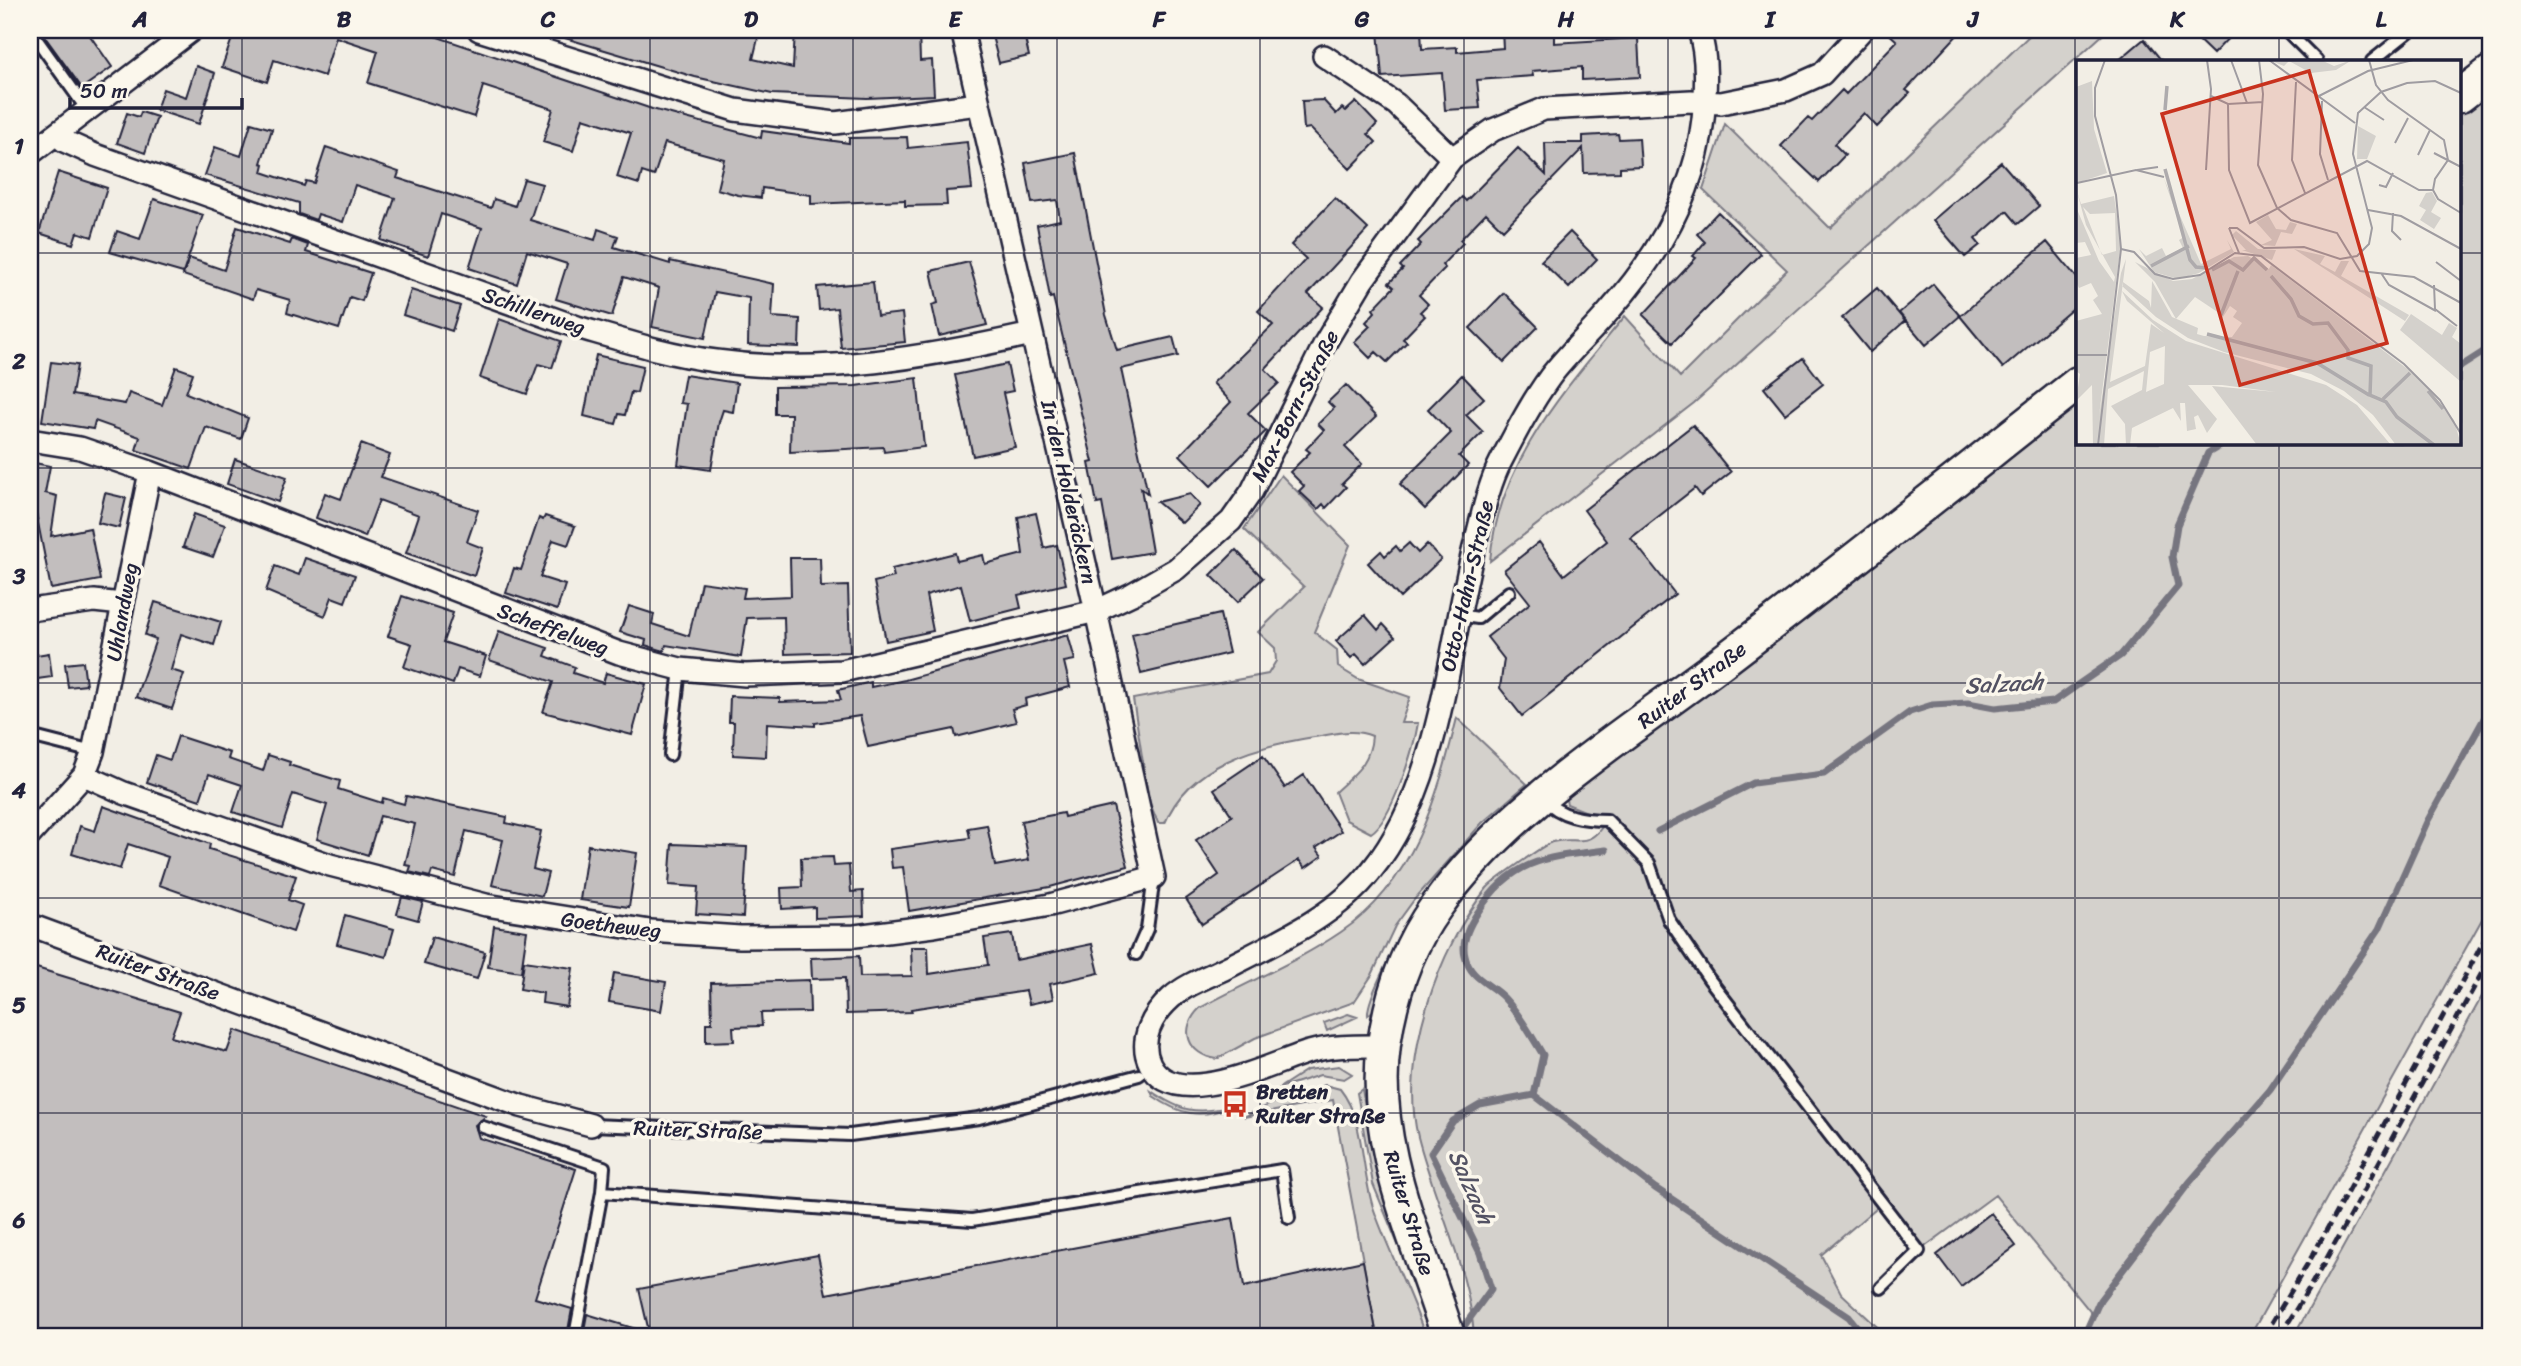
<svg xmlns="http://www.w3.org/2000/svg" width="2521" height="1366" viewBox="0 0 2521 1366" font-family="Sriracha,sans-serif">
  <style>
    .green { fill: #d4d1cc; stroke: #7b7a84; stroke-width: 2 }
    .lines { fill: none; stroke-linecap: round; stroke-linejoin: round }
    .stream { stroke: #76747f; stroke-width: 7 }
    .building { fill: #c2bebe; stroke: #22223b; stroke-width: 2 }
    .lane-casing { stroke: #22223b; stroke-width: 16 }
    .street-casing { stroke: #22223b; stroke-width: 26 }
    .secondary-casing { stroke: #22223b; stroke-width: 37 }
    .lane { stroke: #fbf7ec; stroke-width: 10 }
    .street { stroke: #fbf7ec; stroke-width: 21 }
    .secondary { stroke: #fbf7ec; stroke-width: 32 }
    .rail { stroke: #22223b; stroke-width: 5; stroke-dasharray: 10 5; stroke-linecap: butt }
    .grid { fill: none; stroke: #22223b; stroke-width: 2; stroke-opacity: 0.55 }
    .labels { text-anchor: middle; dominant-baseline: central; stroke-width: 7; stroke-linejoin: round; paint-order: stroke }
    .street-label { font-size: 21px; fill: #22223b; stroke: #fbf7ec }
    .poi-label { font-size: 21px; font-weight: bold; fill: #22223b; stroke: #fbf7ec; text-anchor: start }
    .water-label { font-size: 23px; font-style: italic; fill: #535263; stroke: #fbf7ec }
    .inset-river { fill: none; stroke: #aeabad; stroke-width: 3.5 }
    .inset-road { fill: none; stroke: #9f9ca1; stroke-width: 2 }
    .view { fill: #c8321e; fill-opacity: 0.15; stroke: #c8321e; stroke-width: 3.5 }
    .inset-edge { fill: none; stroke: #22223b; stroke-width: 3.5 }
    .neatline { fill: none; stroke: #22223b; stroke-width: 2.5 }
    .grid-label { font-size: 23px; text-anchor: middle; font-weight: bold; fill: #22223b }
  </style>
  <rect width="100%" height="100%" fill="#f2eee5"/>
  <filter id="ink" filterUnits="userSpaceOnUse"><feTurbulence type="fractalNoise" baseFrequency=".0143" numOctaves="2"/><feDisplacementMap in="SourceGraphic" scale="14" xChannelSelector="R" yChannelSelector="G"/><feConvolveMatrix kernelMatrix="1 2 1 2 8 2 1 2 1" color-interpolation-filters="sRGB"/></filter>
  <g filter="url(#ink)">
    <path class="green" d="M2035,30H2108L1694,403L1490,561C1498,462 1565,390 1625,316L1680,377L1787,270L1703,190L1725,124L1830,228Z
      M2491,75V903L2250,1336H2082L2093,1315L1995,1195L1919,1251L1882,1203L1821,1255L1841,1293L1887,1336H1474C1470,1272 1434,1200 1418,1137C1399,1060 1438,948 1487,888C1492,882 1545,844 1552,842C1578,835 1587,852 1607,820L1567,804L1565,796L2078,396V443H2460V99Z
      M1281,475L1350,545L1314,632L1337,650L1338,667L1358,679L1410,697L1401,723H1418C1414,748 1392,820 1371,833L1346,820L1335,792C1354,774 1370,764 1372,736C1353,728 1335,734 1314,737C1257,746 1189,764 1165,823H1158L1149,801L1133,699L1268,674L1276,661L1275,648L1258,632L1304,587L1244,529Z
      M1457,718L1527,784L1482,823L1414,900L1395,926L1372,975L1354,1002L1255,1038L1217,1059C1188,1055 1178,1029 1200,1008C1247,982 1297,962 1341,932C1414,883 1437,798 1457,718Z
      M1410,919L1374,1010L1368,1015C1366,999 1400,936 1410,919Z
      M2491,980V1336H2294Z
      M1348,1014L1357,1017L1327,1031L1324,1023Z
      M1339,1066L1352,1074L1344,1079L1320,1075L1279,1088L1307,1070Z
      M1325,1085L1340,1089C1365,1120 1361,1170 1373,1207C1388,1251 1411,1292 1425,1336H1377L1333,1100L1244,1117L1280,1099Z
      M1362,1089L1378,1180L1420,1298L1373,1184L1357,1093Z
      M1151,1091C1182,1112 1195,1114 1231,1107C1200,1119 1180,1115 1153,1096Z"/>
    <g class="lines">
      <path class="stream" d="M2460,367L2485,351L2491,353
        M1658,831L1753,783L1824,774L1910,712L1932,705L1968,703L1995,708L2053,702L2121,655L2178,586L2172,557L2177,525L2208,453L2225,443
        M1534,1095L1655,1188L1849,1317L1864,1336
        M1457,1336L1491,1289L1480,1253L1431,1153L1453,1121L1480,1105L1534,1095L1543,1055C1531,1035 1520,1015 1504,998C1490,983 1470,979 1465,956C1461,941 1470,924 1478,912C1512,858 1548,857 1606,850
        M2084,1336L2100,1300L2189,1183L2270,1090L2379,929L2427,822L2491,706"/>
    </g>
    <path class="building" d="M40,30H86L112,67L82,88Z
      M235,30H417L652,109L761,138L762,131L849,143V138L907,137L908,148L967,142L972,189L946,191L947,205L905,206V200L811,204V195L762,188L761,198L738,195L717,189L724,159L665,143L654,176L642,172L639,184L617,177L631,133L583,118L573,151L543,142L553,109L483,86L474,117L368,83L378,51L336,37L324,76L274,60L267,82L222,67Z
      M556,30H760L753,59L793,68L795,30H919L920,61L932,60L934,95L867,98L772,94L695,77L555,35Z
      M1016,30H1023L1029,56L999,63L992,36Z
      M1421,30L1422,49L1457,47V52L1503,48L1502,30H1554V43L1638,38L1640,77L1582,80V67L1532,71L1533,76L1477,80L1480,108L1445,110L1442,73L1382,77L1378,31Z
      M1885,30H1962L1906,90L1910,93L1877,127L1864,113L1834,144L1845,155L1819,182L1781,146L1808,118L1812,121L1842,90L1846,94L1897,41Z
      M2188,30H2236L2213,54Z
      M2144,39L2162,61H2118Z
      M196,66L215,73L199,124L156,110L163,89L186,97Z
      M1323,100L1336,114L1342,108L1346,111L1356,102L1377,124L1368,134L1376,142L1350,169L1310,128L1304,129L1302,101Z
      M141,112L157,117L145,153L117,143L127,113L139,117Z
      M251,123L272,129L261,163L264,164L262,172L304,186L306,181L314,183L326,147L399,172L397,178L491,208L494,199L515,206L524,179L542,184L530,220L595,240L598,229L618,236L614,247L670,264V261L774,284L772,317L800,319L799,347L748,345L749,298L715,292L705,338L652,327L659,288L624,277L612,316L556,299L567,264L527,251L517,284L469,268L482,228L441,214L428,256L381,240L395,198L355,185L343,222L318,214L316,220L299,214V203L205,175L215,147L241,156Z
      M1618,134L1619,139L1639,138L1641,166L1620,167V172L1584,173L1583,148L1503,230L1486,213L1460,240L1463,243L1442,265L1445,268L1419,295L1428,304L1420,312L1425,316L1403,339L1407,342L1387,362L1376,352L1370,358L1354,342L1370,326L1366,322L1375,312L1373,309L1394,287L1389,283L1403,269L1400,266L1421,244L1418,241L1462,197L1466,201L1518,148L1546,175L1545,143H1583V136Z
      M1075,153L1106,315L1117,350L1173,337L1178,356L1121,369L1148,494L1141,488L1152,552L1112,559L1102,503L1097,504L1089,463L1093,462L1053,297L1050,298L1037,225L1060,220L1057,200L1032,203L1025,163Z
      M2001,162L2039,206L2018,224L2007,211L1975,239L1980,245L1965,257L1933,220Z
      M58,172L107,188L92,237L77,232L73,244L39,233Z
      M1335,198L1368,229L1308,294L1323,307L1265,369L1279,383L1248,413L1266,431L1211,486L1180,455L1231,402L1213,383L1273,325L1258,311L1306,259L1291,245Z
      M154,199L203,215L183,273L110,252L117,231L140,239Z
      M1718,212L1761,254L1672,343L1643,315L1696,258L1693,256L1705,242L1697,234Z
      M237,227L290,244L292,239L308,245L306,252L371,273L362,301L350,297L339,329L287,313L290,300L256,290L253,299L183,275L189,258L224,270Z
      M1570,232L1597,259L1569,288L1541,261Z
      M2047,242L2078,279V304L2003,368L1960,316Z
      M969,262L987,325L939,336L932,305L938,303L931,271Z
      M873,282L877,316L902,313L905,342L841,348L837,308L819,310L817,287Z
      M1933,284L1960,316L1926,345L1899,313Z
      M1877,288L1905,321L1870,352L1842,318Z
      M411,290L460,306L452,331L403,315Z
      M1504,293L1538,327L1504,362L1470,328Z
      M499,319L561,341L552,368L538,364L527,394L480,378Z
      M596,355L643,366L637,393L631,392L625,415L619,414L616,424L584,416Z
      M1803,358L1823,384L1785,414L1764,388Z
      M51,362L77,365L72,395L125,404L129,393L162,405L176,367L193,373L186,393L248,418L241,439L206,427L191,469L136,450L140,437L95,421L93,429L42,421Z
      M1007,364L1013,391L1003,393L1015,447L973,456L955,375Z
      M685,375L737,383L733,412L723,410L719,422L711,470L678,465L687,404L680,403Z
      M1462,375L1484,398L1466,415L1483,432L1459,456L1468,465L1425,509L1400,484L1451,433L1428,409Z
      M917,378L924,447L884,452L883,447L790,452L791,414H775V387L855,386Z
      M1346,385L1376,417L1345,447L1362,464L1342,484L1346,487L1326,508L1323,504L1318,509L1299,491L1304,486L1290,472L1310,452L1306,449L1324,430L1318,424L1334,408L1328,402Z
      M1693,425L1731,472L1701,496L1695,488L1631,538L1675,594L1522,716L1500,688L1504,659L1487,637L1530,603L1504,570L1539,542L1564,575L1607,541L1584,510Z
      M361,444L390,455L381,477L478,510L467,542L483,548L474,576L406,553L419,515L379,500L365,537L316,518L325,493L341,499Z
      M235,459L287,477L278,502L227,484Z
      M30,462L50,466L45,493L57,496L51,536L90,528L100,580L51,589L30,482Z
      M105,493L126,498L119,528L98,523Z
      M1190,494L1200,505L1182,523L1157,502Z
      M1036,513L1044,548L1057,545L1066,584L1018,595L1021,608L970,621L961,585L926,595L933,631L886,641L874,582L894,577L892,569L955,553L957,561L983,555L985,564L1023,554L1018,517Z
      M194,514L225,525L213,557L183,547Z
      M545,516L575,526L568,545L553,540L540,577L565,585L557,610L506,593L514,568L521,570L539,518L543,520Z
      M1409,543L1418,553L1427,544L1441,559L1400,598L1368,563L1381,551L1385,556L1396,546L1400,551Z
      M1236,550L1263,578L1238,602L1211,575Z
      M305,558L355,575L345,602L332,597L325,616L266,591L275,566L299,575Z
      M790,558H820L821,587L848,586L850,652L785,654L784,617L747,618L741,657L666,645L664,651L645,645L646,640L620,632L629,606L654,614L652,624L689,636L701,582L745,588L743,598L791,596Z
      M402,596L453,613L443,642L486,656L480,676L458,669L453,684L404,667L412,644L388,636Z
      M155,602L221,622L214,645L181,634L171,670L184,674L172,709L136,697L156,639L145,635Z
      M1220,614L1229,653L1141,674L1132,634Z
      M1365,615L1378,630L1383,624L1395,637L1365,664L1356,654L1351,658L1336,641Z
      M499,631L548,648L545,656L575,667L573,673L603,683L606,673L646,684L632,735L543,712L553,682L489,660Z
      M1068,635L1075,660L1064,662L1070,687L1025,699L1026,705L1012,709L1016,722L956,737L954,729L868,747L860,716L815,723V726L767,723L766,757L733,755L734,722H729L730,696L780,698V702L841,700L838,690L871,682V687L905,680Z
      M49,653L52,677L30,680V656Z
      M83,662L86,685L68,687L65,664Z
      M178,736L230,753L228,759L263,771L268,755L290,762L289,765L340,781L338,789L382,803L383,798L404,804L406,796L507,817L506,823L541,831L533,869L548,873L542,896L492,885L503,840L466,831L455,877L432,871L430,877L409,872L411,866L405,865L415,824L380,816L368,855L317,839L327,805L293,794L282,828L233,812L242,785L209,774L200,800L147,782L156,755L170,760Z
      M1263,756L1285,788L1304,775L1341,831L1316,848L1322,856L1305,868L1299,860L1202,924L1186,899L1219,875L1196,840L1232,816L1214,789Z
      M103,806L210,844L209,849L296,876L288,900L302,905L293,932L159,885L168,857L128,844L120,869L72,854L80,826L95,831Z
      M1113,806L1128,866L1050,887L909,911L903,867L892,868L890,849L970,838L968,828L987,825L995,866L1029,860L1021,821L1063,813L1064,817Z
      M672,844L747,847L743,917L696,914L698,887L669,885Z
      M588,845L637,853L629,907L580,900Z
      M833,857L834,866L849,865L851,892L863,891L864,916L815,918V907L782,909L781,888L802,887L801,858Z
      M402,897L423,902L418,920L397,914Z
      M345,915L394,929L386,957L337,944Z
      M494,926L527,931L521,972L488,967Z
      M1012,934L1016,960L1092,944L1099,973L1050,984L1053,999L1029,1004L1026,991L911,1009L912,1012L846,1014L845,978L812,979L811,958L859,956L860,977L912,976L911,947H928L929,974L988,965L984,938Z
      M432,937L485,952L477,979L424,964Z
      M524,961L573,968L567,1007L542,1003L543,993L520,989Z
      M30,966L180,1012L171,1037L227,1052L235,1030L486,1116L475,1125L479,1138L576,1169L535,1298L572,1309L567,1336H30Z
      M614,973L666,982L661,1011L609,1002Z
      M809,980L810,1012L761,1013L762,1026L733,1027L734,1041L706,1042V1023H712L711,983Z
      M1991,1213L2016,1246L1961,1287L1937,1255Z
      M1233,1218L1244,1287L1363,1261L1377,1336H650L639,1289L818,1255L826,1294Z
      M587,1314L646,1332V1336H583Z"/>
    <g class="lines">
      <defs>
        <path id="lane" d="M30,30L88,111
          M2286,30L2317,61
          M2372,61L2411,30
          M1458,615L1478,618L1509,592
          M30,736L93,752
          M670,755L680,669
          M1544,799C1560,817 1584,820 1607,820L1649,863L1669,920L1709,979L1919,1251L1881,1288
          M1136,954L1147,929L1154,877
          M591,1125L850,1135L979,1118L1139,1075
          M483,1127L604,1167L602,1192L972,1220L1282,1170L1289,1218
          M575,1336L602,1192"/>
        <path id="street" d="M479,30L735,110L835,123L978,104
          M1324,56L1396,104L1452,158
          M58,134L64,141L95,155L577,327C622,340 669,355 716,361C823,376 928,357 1032,334
          M30,154L192,30
          M30,440L80,448L150,472L619,653L680,669L745,675L842,671L1096,611L1132,594L1176,569L1231,521L1252,491L1325,343L1362,281L1452,158L1493,130L1544,109L1691,101L1721,103L1786,90L1822,74L1862,30
          M30,610L94,601L122,604
          M84,775L124,793L330,865L486,905L650,931L740,937L855,936L934,926L1050,905L1154,877L1096,611L962,30
          M30,835L84,775L93,752L150,472
          M30,925L521,1106L591,1125
          M1383,1046C1359,1046 1333,1045 1309,1052C1273,1062 1175,1114 1150,1064C1138,1040 1153,1014 1171,998C1188,983 1210,976 1230,966C1279,941 1337,915 1371,871C1444,781 1448,640 1478,532C1484,508 1490,482 1501,461C1516,432 1531,403 1550,377C1568,353 1591,333 1610,310C1659,255 1695,193 1703,119C1706,90 1708,58 1699,30"/>
        <path id="secondary" d="M2460,96L2491,72
          M1448,1336C1419,1242 1370,1146 1384,1044C1391,995 1407,947 1436,907C1506,808 1627,733 1723,661C1843,570 1960,476 2078,383"/>
      </defs>
      <use href="#lane" class="lane-casing"/>
      <use href="#street" class="street-casing"/>
      <use href="#secondary" class="secondary-casing"/>
      <use href="#lane" class="lane"/>
      <use href="#street" class="street"/>
      <use href="#secondary" class="secondary"/>
      <path class="rail" d="M2264,1336L2314,1253L2491,928
        M2280,1336L2326,1260L2491,956"/>
    </g>
  </g>
  <path class="grid" d="M242,30V1336M446,30V1336M650,30V1336M853,30V1336M1057,30V1336M1260,30V1336M1464,30V1336M1668,30V1336M1872,30V1336M2075,30V1336M2279,30V61M30,253H2078M2460,253H2491M2279,443V1336M30,468H2491M30,683H2491M30,898H2491M30,1113H2491"/>
  <defs>
    <symbol id="bus-bare" viewBox="-9 -9 18 18"><path d="M-5-6H5V4H4V6H2V4H-2V6H-4V4H-5ZM-3.5-4V0h7V-4ZM-3.5 1.2v1.5H-2V1.2ZM2 1.2v1.5H3.5V1.2Z" fill="#c8321e" stroke="#fbf7ec" stroke-width="2.5" paint-order="stroke"/></symbol>
  </defs>
  <g fill-rule="evenodd">
    <use href="#bus-bare" x="1216" y="1085" width="38" height="38"/>
  </g>
  <g class="labels">
    <g class="street-label">
      <text transform="translate(534 311) rotate(19)">Schillerweg</text>
      <text transform="translate(1295 406) rotate(-63)">Max-Born-Straße</text>
      <text transform="translate(1069 492) rotate(77)">In den Holderäckern</text>
      <text transform="translate(1467 586) rotate(-77)">Otto-Hahn-Straße</text>
      <text transform="translate(122 612) rotate(-80)">Uhlandweg</text>
      <text transform="translate(553 629) rotate(20)">Scheffelweg</text>
      <text transform="translate(1692 685) rotate(-37)">Ruiter Straße</text>
      <text transform="translate(611 925) rotate(7)">Goetheweg</text>
      <text transform="translate(158 972) rotate(20)">Ruiter Straße</text>
      <text transform="translate(698 1130) rotate(2)">Ruiter Straße</text>
      <text transform="translate(1409 1213) rotate(73)">Ruiter Straße</text>
    </g>
    <g class="poi-label">
      <text x="1256" y="1092">Bretten<tspan x="1256" dy="24">Ruiter Straße</tspan></text>
    </g>
    <g class="water-label">
      <text transform="translate(2004 684) rotate(-3)">Salzach</text>
      <text transform="translate(1471 1187) rotate(66)">Salzach</text>
    </g>
  </g>
  <g transform="translate(2076 60)">
    <rect width="385" height="385" fill="#f2eee5"/>
    <path d="M223,0H245L258,6L276,0L260,10L235,13L213,1L208,6L198,2ZM16,21L18,69L31,113L1,123L0,27ZM282,66L300,76L291,99H281ZM88,119L125,204L155,189L151,180L158,192L123,213L102,219L78,212L63,189L70,196L86,188L90,196L107,188L103,180L108,177ZM0,128L5,144L38,136L45,183L23,356L45,213L50,199L34,322L69,306L75,264L88,273L51,241L46,231L77,260L110,281L250,325L281,345L315,385H181L136,326L200,332L146,325H112L141,359L131,373L122,355L118,357L120,369L111,371L109,343H104L105,361L97,348L56,368L54,385H50L49,364L35,346L66,330L68,311L32,329L28,385H17L16,325L0,341L4,314L0,311V261L26,254L17,240L22,236L15,223L3,228L0,222V198L15,195L9,182L0,183V147L23,201L38,222L39,217L10,165ZM7,147L14,154L39,153L40,191L26,195ZM89,286L88,324L70,332L74,292ZM356,132L361,141L355,152L365,158L358,169L344,160L350,150L343,146L350,133ZM192,155L200,169L210,170L214,162L221,164L216,174L205,172L199,186L185,185L196,180L180,162ZM160,171L182,189L200,190L196,200L166,190H170L156,175ZM218,189L249,196L244,204L259,212L265,201H273L265,216L333,255L329,261ZM172,196L193,209L195,205L342,317L378,360L385,385H320L297,355L268,331L235,314L148,292L112,278L80,257L46,226L47,222L73,241L75,248L76,221L96,257L122,268L121,274L128,276L156,277L166,263L157,257L161,251L154,246L145,260L143,253L119,237L100,259L79,222L59,202L97,221L116,219L158,197ZM335,254L366,275L373,263L381,268L376,277L385,284V322L324,270Z" fill="#d4d1cc" fill-rule="evenodd"/>
    <path class="inset-river" d="M89,50L91,26M89,109L114,200L120,207L131,208M75,206L113,186M136,210L153,201L167,210L178,198L191,210M195,216L215,239L223,256L237,264L252,263L272,290V298L295,306L294,335L310,342L321,357L358,385M145,255L162,211M131,274L241,303L293,335M352,331L367,349M307,339L334,313"/>
    <path class="inset-road" d="M155,0L171,43M183,0L187,34L182,105L201,148L215,160L261,173L284,211L338,217L385,243M193,0L279,63M293,0L300,25L312,40L368,80L372,100L359,119L357,130L362,139L385,153M220,22L216,100L229,133M135,36L152,44L187,42M241,37L292,11L337,0M246,41L244,94L252,120M152,44L153,110L174,163L291,101L343,130H357M288,47L308,60M319,83L332,58M358,93L385,107M342,95L354,70M61,110L82,107M130,110L135,29L131,0M1,123L60,110L88,117M303,125L310,127L317,113M292,150L325,156L385,189M317,153L316,171L325,180M153,168H161L188,188L228,187L264,199L281,196L293,184L296,168L277,94L282,53L305,32L331,23L359,21L385,33M153,168L163,193M45,189L58,192L79,214L97,219L124,215L159,193L185,196L328,304L364,340L385,374M360,202L385,221M305,213L313,225L360,251M358,225L359,249L381,266M0,295H31M22,385L45,189L40,135L19,56V28L29,0"/>
    <path class="view" d="M233,11L311,283L164,325L86,54Z"/>
    <rect width="385" height="385" class="inset-edge"/>
  </g>
  <rect width="2521" height="1366" fill="none" stroke="#fbf7ec" stroke-width="77"/>
  <path d="M70 98v10h172v-10" fill="none" stroke="#22223b" stroke-width="3.5"/>
  <text x="80" y="98" font-size="21" fill="#22223b" stroke="#fbf7ec" stroke-width="5" paint-order="stroke">50 m</text>
  <rect x="38" y="38" width="2444" height="1290" class="neatline"/>
  <g class="grid-label">
    <text x="140" y="27">A</text>
    <text x="344" y="27">B</text>
    <text x="548" y="27">C</text>
    <text x="751" y="27">D</text>
    <text x="955" y="27">E</text>
    <text x="1159" y="27">F</text>
    <text x="1362" y="27">G</text>
    <text x="1566" y="27">H</text>
    <text x="1770" y="27">I</text>
    <text x="1973" y="27">J</text>
    <text x="2177" y="27">K</text>
    <text x="2381" y="27">L</text>
    <text x="19" y="154">1</text>
    <text x="19" y="369">2</text>
    <text x="19" y="584">3</text>
    <text x="19" y="798">4</text>
    <text x="19" y="1013">5</text>
    <text x="19" y="1228">6</text>
  </g>
</svg>
